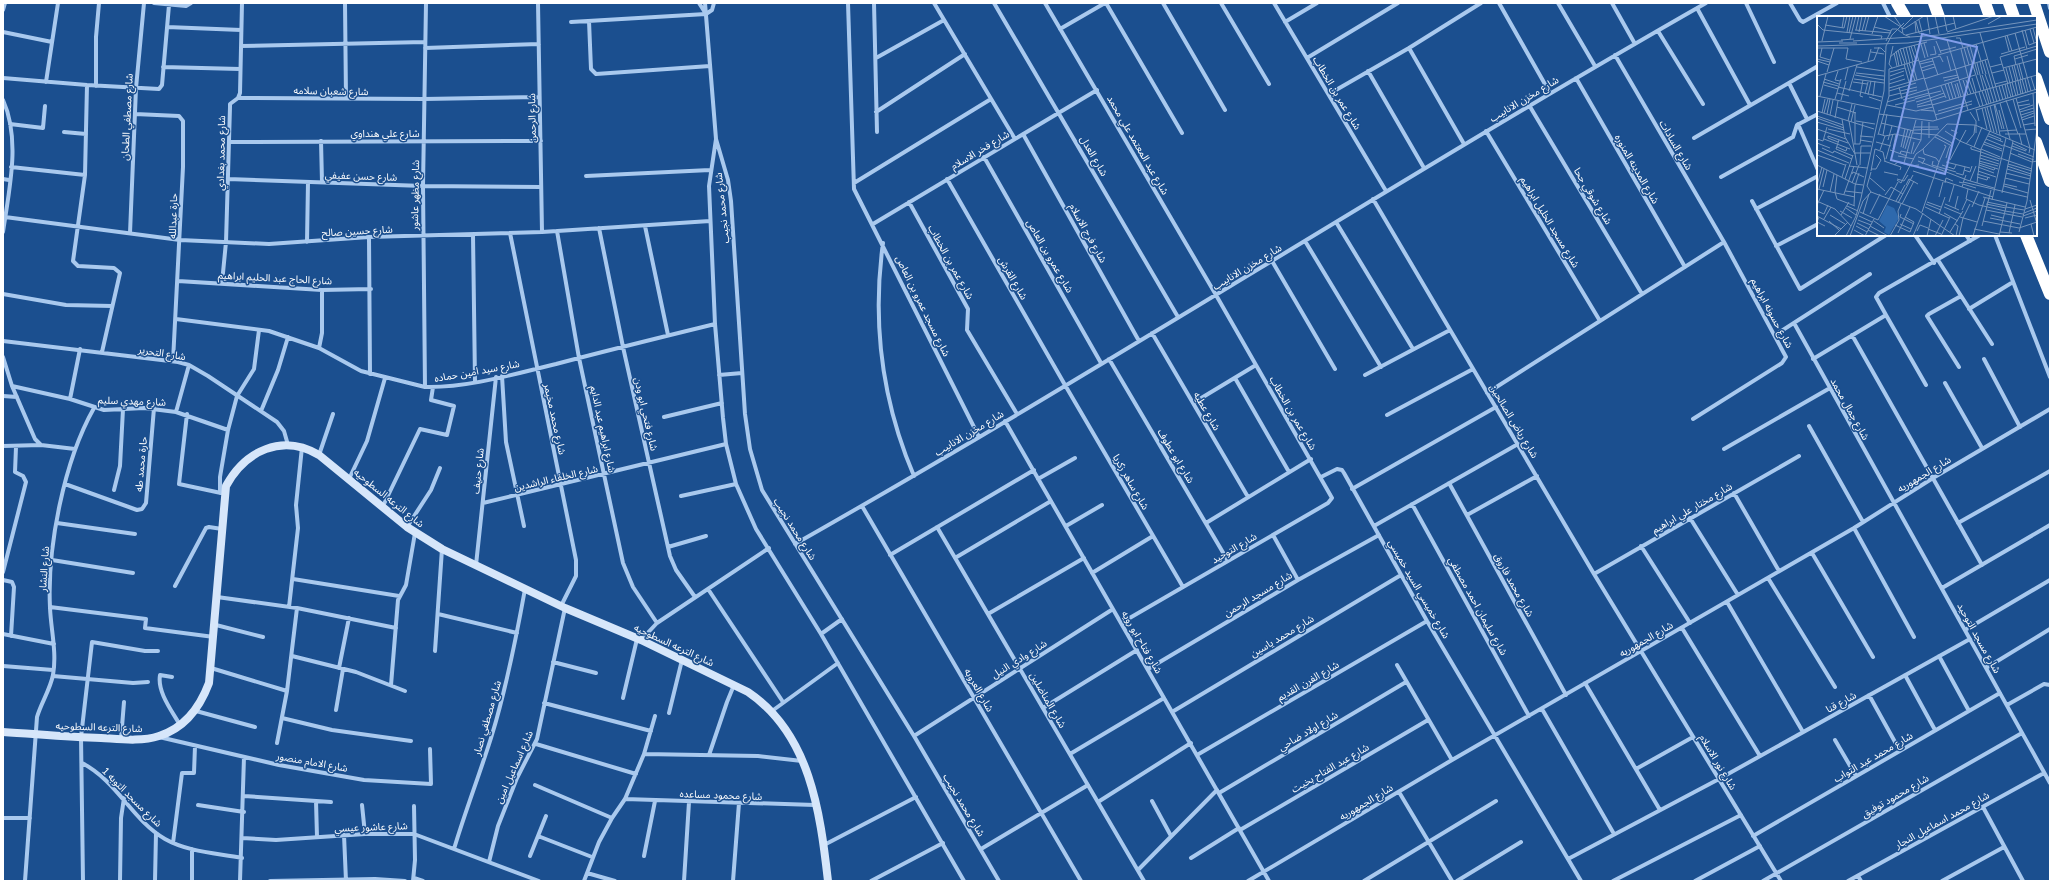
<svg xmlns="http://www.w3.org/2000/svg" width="2053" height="884" viewBox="0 0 2053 884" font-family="Mulish,'Noto Sans Arabic',sans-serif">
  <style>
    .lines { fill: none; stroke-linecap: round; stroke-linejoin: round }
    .street { stroke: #a9c9ee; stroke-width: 4 }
    .secondary { stroke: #d6e6fa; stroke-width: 8 }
    .highway { stroke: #fff; stroke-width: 12 }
    .labels { text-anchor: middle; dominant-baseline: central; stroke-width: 3; stroke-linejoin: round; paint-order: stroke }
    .street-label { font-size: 10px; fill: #fff; stroke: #1b4f8f }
    .inset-road { fill: none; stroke: #7695bc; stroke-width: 1 }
    .view { fill: #839eea; fill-opacity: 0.15; stroke: #839eea; stroke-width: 2 }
    .inset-edge { fill: none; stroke: #fff; stroke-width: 2 }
  </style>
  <rect width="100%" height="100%" fill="#1b4f8f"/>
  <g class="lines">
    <path class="street" d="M154,3L186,6L191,3
      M345,3L346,99
      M538,3L542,232
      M699,3L706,14
      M705,3L716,139L728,180L731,201L745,414L750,449L762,490L914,736L999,881
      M848,3L854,189L979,437
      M874,3L877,132
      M934,3L1015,139
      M994,3L1178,317
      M1045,3L1216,295L1332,498L1328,503L1121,623
      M1106,3L1182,133
      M1163,3L1225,110
      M1221,3L1269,84
      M1274,3L1386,191
      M1499,3L1550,93
      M1558,3L1595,66
      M1612,3L1635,44
      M1746,3L1774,62
      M1790,3L1800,20L1803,22L1837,3
      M1883,3L1890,17
      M2049,3L2050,8
      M1697,8L1750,105
      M3,10L5,3
      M706,14L712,10L714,3
      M589,21L591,69L596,74L710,66
      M571,22L706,14
      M1285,22L1317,3
      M167,27L241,30
      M1060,29L1105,3
      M1658,31L1703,104
      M3,32L52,42
      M241,46L425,42
      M425,48L539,44
      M1409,48L1464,144
      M1615,55L1724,242L1786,357L1782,363L1693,419
      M876,58L944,20
      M1307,58L1398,3
      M163,67L240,69
      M1368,71L1424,168
      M3,78L87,85L159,89L162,85L169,5
      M1576,78L1685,267
      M46,82L58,3
      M1789,83L1807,119
      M87,85L85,175L73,261L78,266L114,268L120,273L102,352
      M96,86V37L99,3
      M1329,94L1409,48L1481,3
      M238,98L424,99L539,97
      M3,100C21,140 9,190 3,232
      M1529,105L1642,294
      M876,112L965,54
      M135,114L179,116L183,121V167L173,361
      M10,124L43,128L45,106
      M1798,124L1818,170
      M1486,131L1600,321
      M64,132L86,134
      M1023,134L1139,341
      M1694,138L1818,66
      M716,139L709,186L715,324L723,418L726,444L736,484L756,529L821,634L964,881
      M321,141L322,182
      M229,142L541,141
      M984,157L1101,363
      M11,167L85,175
      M586,176L710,170
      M1721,177L1793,137L1797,125L1818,114
      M3,179L9,180
      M228,179L423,186L541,187
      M947,179L1065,385L1183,587
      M854,183L991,99
      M1373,199L1594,574L1781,881
      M1752,201L1800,289L1886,235
      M909,202L968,309L967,330L1017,414
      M1818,203V206
      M1756,209L1818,176
      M5,217L180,240L269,244L369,237L542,232L710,221
      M1336,222L1413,349
      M873,224L1097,90
      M645,226L668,335
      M599,228L623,347L670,556L676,570L695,597
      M557,231L579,358L623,563L633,587L657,623
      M130,233L136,88L144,3
      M510,233L576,560V576L561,606
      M473,235L475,381
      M1915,235L1934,263
      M1966,235L1970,241
      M1995,235L2050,377
      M369,237L370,374
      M1305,241L1381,367
      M307,242L308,182
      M883,243C872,323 882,401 914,476
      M1776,246L1818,224
      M1938,260L1992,344
      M1272,261L1335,369
      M178,281L322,290L371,289
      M222,283L226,242L230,107V104L238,98L240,93L242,3
      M3,294L66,305L112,306
      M1969,309L2013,282
      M1886,315L1926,385
      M176,319L269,331L319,348L361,371L425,387C468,388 514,374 556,364C609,350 662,337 715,324
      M1794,323L2050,783
      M1152,333L1248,497
      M1775,335L1870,274
      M1852,335L1982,565
      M3,341L178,362L189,365L208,376L277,422L284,431L288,445
      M319,348L322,333V290
      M3,357L12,386L35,439L41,445
      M1109,359L1228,561
      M1813,359L1886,315L1876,297L1879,293L1980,235
      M1984,359L2020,427
      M1959,367L1927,316L1929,314L1961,296
      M719,375L742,373
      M1365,375L1450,330
      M502,376L506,442L524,526
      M1235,378L1289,472
      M1945,383L1982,448
      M12,386L70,399L104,410L144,408L176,412L228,430
      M425,387L423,186L426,3
      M1487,393L1724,242
      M3,396L17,397
      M70,399L80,349
      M1193,403L1256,365
      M261,411L278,370L288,337
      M176,412L189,365
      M187,414L179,484L221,493
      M1387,415L1473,369
      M664,417L722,403
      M1005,421L1269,881
      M1809,426L1863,522
      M3,446L41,445L75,449
      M1724,449L1830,388
      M319,455L333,414
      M1321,477L1337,469L1342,470L1344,473L1427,621L1581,881
      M349,479L367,441L385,378
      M1038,479L1075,458
      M1449,483L1566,695
      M65,484L137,510L142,509L146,503L154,408
      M1352,489L1496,407
      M114,490L120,466L123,409
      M220,493V477L228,430L237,396L254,369L259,330
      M1734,493L1779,571
      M681,496L736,484
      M483,503L726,444
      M1412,504L1529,716
      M383,506L420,429L447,435L454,406L431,400L433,387
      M862,506L1081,881
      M1467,515L1537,476
      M1690,518L1738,595
      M57,523L135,534
      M1206,523L1311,459
      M1958,523L2050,471
      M1066,526L1102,505
      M1374,526L1518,444
      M407,527L431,490L440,468
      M937,527L1144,881
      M1854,528L1914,637
      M1273,535L1298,580
      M795,544C1102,370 1399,178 1706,3
      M1641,546L1690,623
      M668,547L706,536
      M1812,553L1873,657
      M890,555L1034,470
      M955,558L1051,501
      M52,560L133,573
      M476,565L496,377
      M3,572L26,482L23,476L15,472L16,447
      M1092,573L1153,536
      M1594,574L1799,456
      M1768,578L1835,687
      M293,579L399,596
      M3,580L12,582L14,587L11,636
      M175,586L206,528L209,527L222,529
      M1942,588L2050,525
      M708,589L783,702
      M217,597L297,608L396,628
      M1727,602L1803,732
      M50,607L146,619L145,628L214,637
      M289,607L298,528L296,505L302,447
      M438,614L517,633
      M988,614L1084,558
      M216,625L263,637
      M1682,628L1760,756
      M1965,630L2050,580
      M3,634L54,644
      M821,634L842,619
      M641,640L657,623L769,548
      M435,651L442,549
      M292,656L356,672L405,691
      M1939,656L1969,711
      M553,662L596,673
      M1397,665L1452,760
      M3,666L53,670
      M211,668L287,691
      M339,668L349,618
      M1986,668L2050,629
      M1148,669L1298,580L1379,535
      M1905,675L1935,730
      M53,676L133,683L148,682
      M172,677L160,675C157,692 172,711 180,725
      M1585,683L1660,810
      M391,685L398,600L406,585L415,533
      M1869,695L1900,751
      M623,698L637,639
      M544,703L651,731
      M2007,705L2044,684L2050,685
      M1043,708L1137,650
      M1542,709L1614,834
      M336,710L343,669
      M196,711L255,727
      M772,711L838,663
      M1172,712L1401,575
      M669,713L682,660
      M282,718L332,730L411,741
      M914,736L1113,609
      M159,737L279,765L364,780L431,784L430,749
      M121,739L124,702
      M1835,740L1856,776
      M277,743L287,691L297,608
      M536,744L636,774
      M644,754L758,756L802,761
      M1070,754L1164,698
      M709,755L727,702L734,685
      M1197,755L1427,621
      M82,763C117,781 132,820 165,839C188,852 216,853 242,858
      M1636,769L1693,737
      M535,785L612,818
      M1399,792L1452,881
      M1219,793L1406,682
      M244,796L331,802
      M625,799L815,805
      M316,801L317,837
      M1152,801L1171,836
      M1098,802L1191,743
      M198,805L244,812
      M362,805L365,834
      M1983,807L2023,881
      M3,818H30
      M1240,830L1428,720
      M344,835L346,881
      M538,836L592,857
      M1753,836L2000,693
      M242,838L276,840L365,834H414L539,881
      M173,843L182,773H194L195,746
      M824,845L916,797
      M454,849C465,812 479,776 491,738C506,690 516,639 525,589
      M981,849L1088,785
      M530,856L546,816
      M644,856L655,801
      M1191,858L1239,828
      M1568,859L1719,779L1970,639
      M489,862L498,826L517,778L537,739L565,608
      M1138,870L1217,790
      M587,873L615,881
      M1858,876L1861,881
      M414,878L423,881
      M25,881L37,717C41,703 50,690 53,675C57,653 51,630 50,608C47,547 64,461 94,408
      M83,881L81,737L92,642L145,651H158
      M120,881L121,818L124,798
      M155,881L156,833
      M192,881V849
      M240,881L244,757
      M270,881L375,879L405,881
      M413,881L415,860L414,806
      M584,881L599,842L612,818L625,799L644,754L655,716
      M684,881L689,802
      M733,881L739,803
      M871,881L943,843
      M1248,881L1452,760L1854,528L1933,478L2050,409
      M1364,881L1496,801
      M1457,881L1521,842
      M1613,881L1741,815
      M1695,881L1760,846
      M1763,881L2022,733
      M1848,881L2044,773
      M1942,881L2004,847"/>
    <path class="secondary" d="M3,732C36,734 68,737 101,738C119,739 141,742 159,736C185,728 200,707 209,683L226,486C245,451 282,433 319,455L407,527L442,549L565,608L641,640L748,692C810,734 820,811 828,881"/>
    <path class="highway" d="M1897,3L1905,17
      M1934,3L1939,17
      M1985,3L1990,17
      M2009,3L2014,17
      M2034,3L2050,52
      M2036,78L2050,119
      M2036,142L2050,181
      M2026,235L2050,294"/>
  </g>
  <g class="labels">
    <g class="street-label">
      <text transform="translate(331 91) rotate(1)">شارع شعبان سلامه</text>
      <text transform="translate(1337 93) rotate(59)">شارع عمر بن الخطاب</text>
      <text transform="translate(1524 99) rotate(-31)">شارع مخزن الانابيب</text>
      <text transform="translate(127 117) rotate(-87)">شارع مصطفي الطحان</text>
      <text transform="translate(532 118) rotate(-91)">شارع الرحمن</text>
      <text x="385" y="133">شارع علي هنداوي</text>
      <text transform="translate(1138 145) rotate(60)">شارع عبد المعتمد علي محمد</text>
      <text transform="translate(1676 145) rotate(60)">شارع السادات</text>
      <text transform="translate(980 150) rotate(-31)">شارع فخر الاسلام</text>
      <text transform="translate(221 153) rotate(-89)">شارع محمد بغدادي</text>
      <text transform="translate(1094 156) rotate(60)">شارع العدل</text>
      <text transform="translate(1637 169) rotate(60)">شارع المدينه المنوره</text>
      <text transform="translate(361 176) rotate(2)">شارع حسن عفيفي</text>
      <text transform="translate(415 195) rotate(-89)">شارع مظهر عاشور</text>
      <text transform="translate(1593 196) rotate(59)">شارع شوقي جحا</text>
      <text transform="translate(722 208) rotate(-96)">شارع محمد نجيب</text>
      <text transform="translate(173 216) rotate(-88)">حارة عبدالله</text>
      <text transform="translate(1550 222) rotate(59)">شارع مسجد الخليل ابراهيم</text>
      <text transform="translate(357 231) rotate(-3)">شارع حسين صالح</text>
      <text transform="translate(1088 233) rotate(61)">شارع فرج الاسلام</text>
      <text transform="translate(1050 256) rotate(60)">شارع عمرو بن العاص</text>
      <text transform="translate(951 262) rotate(61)">شارع عمر بن الخطاب</text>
      <text transform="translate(1247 267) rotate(-31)">شارع مخزن الانابيب</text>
      <text transform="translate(275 278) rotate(3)">شارع الحاج عبد الحليم ابراهيم</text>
      <text transform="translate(1013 278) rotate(60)">شارع القرش</text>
      <text transform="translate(923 306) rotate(64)">شارع مسجد عمرو بن العاص</text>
      <text transform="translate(1772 313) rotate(62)">شارع حسونه ابراهيم</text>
      <text transform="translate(162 353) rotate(9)">شارع التحرير</text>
      <text transform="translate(477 371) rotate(-10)">شارع سيد امين حماده</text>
      <text transform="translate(132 401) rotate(2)">شارع مهدي سليم</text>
      <text transform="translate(1850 409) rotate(61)">شارع جمال محمد</text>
      <text transform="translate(1207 411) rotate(60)">شارع عطيه</text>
      <text transform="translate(1293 413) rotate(60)">شارع عمر بن الخطاب</text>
      <text transform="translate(646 414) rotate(77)">شارع فتحي ابو ودن</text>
      <text transform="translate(555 419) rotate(78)">شارع محمد مخيمر</text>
      <text transform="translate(1514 421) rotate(59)">شارع رياض الصالحين</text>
      <text transform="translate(603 429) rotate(78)">شارع ابراهيم عبد الدايم</text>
      <text transform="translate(969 433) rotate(-31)">شارع مخزن الانابيب</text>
      <text transform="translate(1176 456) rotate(59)">شارع ابو عطوف</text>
      <text transform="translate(141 464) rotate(-85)">حارة محمد طه</text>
      <text transform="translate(478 471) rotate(-84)">شارع حنيف</text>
      <text transform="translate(1924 474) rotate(-31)">شارع الجمهوريه</text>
      <text transform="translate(556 478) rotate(-13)">شارع الخلفاء الراشدين</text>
      <text transform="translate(1131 482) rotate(60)">شارع ساهر زكريا</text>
      <text transform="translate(389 498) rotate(39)">شارع الترعه السطوحيه</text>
      <text transform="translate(1692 508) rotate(-30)">شارع مختار علي ابراهيم</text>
      <text transform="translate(795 529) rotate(58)">شارع محمد نجيب</text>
      <text transform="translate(1234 548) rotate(-30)">شارع التوحيد</text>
      <text transform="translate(44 569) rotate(-86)">شارع النشار</text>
      <text transform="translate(1514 585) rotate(61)">شارع محمد فاروق</text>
      <text transform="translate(1419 589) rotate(60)">شارع خميسي السيد خميسي</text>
      <text transform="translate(1258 594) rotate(-31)">شارع مسجد الرحمن</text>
      <text transform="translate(1478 606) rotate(61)">شارع سليمان احمد مصطفي</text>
      <text transform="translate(1282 636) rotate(-31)">شارع محمد ياسين</text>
      <text transform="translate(1979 638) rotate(61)">شارع مسجد التوحيد</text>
      <text transform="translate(1646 639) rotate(-30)">شارع الجمهوريه</text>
      <text transform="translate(1142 642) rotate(60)">شارع فتاح ابو رويه</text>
      <text transform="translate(674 645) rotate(25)">شارع الترعه السطوحيه</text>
      <text transform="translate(1019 659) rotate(-32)">شارع وادي النيل</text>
      <text transform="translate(1308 681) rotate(-30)">شارع الفرن القديم</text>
      <text transform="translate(979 690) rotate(60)">شارع العروبه</text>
      <text transform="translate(1048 700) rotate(60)">شارع المناضلين</text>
      <text transform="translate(1841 702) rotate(-29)">شارع قنا</text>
      <text transform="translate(487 718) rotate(-74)">شارع مصطفي نصار</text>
      <text transform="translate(99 727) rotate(2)">شارع الترعه السطوحيه</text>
      <text transform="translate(1308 731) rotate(-31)">شارع اولاد ضاحي</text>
      <text transform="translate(1873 757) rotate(-30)">شارع محمد عبد التواب</text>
      <text transform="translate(312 762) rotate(10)">شارع الامام منصور</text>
      <text transform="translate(1718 762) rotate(59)">شارع نور الاسلام</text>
      <text transform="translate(514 767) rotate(-66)">شارع اسماعيل امين</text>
      <text transform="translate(1330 768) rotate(-30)">شارع عبد الفتاح بخيت</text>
      <text transform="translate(721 795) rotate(2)">شارع محمود مساعده</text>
      <text transform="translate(1895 796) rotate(-30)">شارع محمود توفيق</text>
      <text transform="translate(132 797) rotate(45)">شارع مسجد التوبه 1</text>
      <text transform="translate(1366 802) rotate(-31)">شارع الجمهوريه</text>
      <text transform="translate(964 805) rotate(59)">شارع محمد نجيب</text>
      <text transform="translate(1942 820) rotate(-29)">شارع محمد اسماعيل النجار</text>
      <text transform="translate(371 827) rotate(-2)">شارع عاشور عيسي</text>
    </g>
  </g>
  <g transform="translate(1817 16)">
    <rect width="220" height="220" fill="#1b4f8f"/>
    <path d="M70,189L77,192L82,202L72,219L67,216L69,211L62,205Z" fill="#2e69ad"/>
    <path class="inset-road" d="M67,0L87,13L107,0M77,0L84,10M110,0L113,18M118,0L122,18M127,0L130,15M136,0L139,13M102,4L105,16M98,5L99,17M99,6L102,17L107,18M0,8L6,14L65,20L64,23M171,8L185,0M8,9L27,12L30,0M57,11L74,15M25,12L27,0M216,12L220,27M213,13L217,27M38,14L74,17M39,14L42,0M205,14L210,33M208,14L212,29L220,26M45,15L49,0M48,15L52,0M30,16L33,0M42,16L45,0M130,16L177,0M32,17L36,0M163,17L183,85M198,17L214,75M55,18L61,0M89,19L138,7M190,19L195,35M188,20L192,35M93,21L86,18L85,12L97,0M139,22H143L146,32M33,23L39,0M24,24L37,23M130,24L151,94M5,25L11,0M36,25L122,19L220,4M69,25L75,13H80L85,17M119,25L124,37M0,26L26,25M22,27H40M107,27L111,41M104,28L108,42M159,28L164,45M97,29L120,104M0,30L91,27L220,8M94,30L99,45M153,30L161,59M89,31L93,47M92,31L96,46M150,31L164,75M0,32H31L29,43L45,46M5,32L3,41L13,44M57,32H64L68,36M86,32L90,47M147,32L152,49M83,33L88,48M144,33L151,61M81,34L85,49M79,35L82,50M123,35L139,31M203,35L220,30M54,36L67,38M77,37L80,50M184,38L208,31M204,38L220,33M113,39L119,38L117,30M121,39L220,11M130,40L134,55M73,41L83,33L110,26M115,42L121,59M0,43L13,46M198,43L211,39M57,44L62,31M168,44L176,72M0,45L12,49M51,45L54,33M165,45L169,58M95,46L100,64M102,46L123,40L126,46M163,46L166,58M92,47L98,65M160,47L167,74M87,48L92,66M90,48L95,65M103,48L116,45M202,48L206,63M197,49L201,65M199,49L197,40L204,38M200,49L204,64M195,50L199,65M40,51L67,55M173,51L185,48M192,51L196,66M75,52L72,48L76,30M104,52L117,48M186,52L220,43M189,52L193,67M21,55L18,64L23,65M105,55L118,51M10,56L17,32M73,56L88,52M39,57L67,60M175,57L187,54M168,58L173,72M38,59L67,64M165,59L170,73M0,60L57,44M73,60L87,55M214,61L218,74M126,62L141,59M155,62L159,76M7,63L22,68M37,63L67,67M107,63L171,43M152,63L157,77M205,63L209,77M208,63L211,76M28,64L31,52M46,64L43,80L46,81M73,64L87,59M146,64L151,79M149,64L154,78M203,64L206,78M127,65L142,61M198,65L201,79M201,65L204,78M6,66L21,70M36,66L50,68M134,66L139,82M195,66L199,80M131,67L136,83M140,67L144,81M193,67L196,81M72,68L88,63M128,68L133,84M138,68L142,81M178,68L190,65M188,68L191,82M190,68L194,81M191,68L183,41L203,35M7,69L21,73M185,69L189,83M124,70L129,82M182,70L186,84M21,71L65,81M82,71L85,83M72,72L107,62M176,72L180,86M170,73L174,87M173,73L177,86M168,74L172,88M32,75L40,49M72,75L99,67M83,75L100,71M165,75L170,89M162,76L166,90M20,77L32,80M158,77L163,91M216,77L218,110M48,78L51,66M84,78L100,74M112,78L124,75M51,79L54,65M0,80L62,93M3,80L9,58M56,80L58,65M72,80L84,77M52,81L64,85M113,82L127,77M199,82L213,132L212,137M18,83L24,63M98,83L112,79M196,83L204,112M24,84L29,65M86,84L112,77M189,84L201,118M70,86L158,59M99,86L113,82M183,87L193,123M200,87L212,84M177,88L183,119M70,89L99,95L116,91M78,89L98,84M100,89L128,80M115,89L220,59M178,89L185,113M173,90L180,117M201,90L213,88M20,91L39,97M100,91L115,88M170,91L177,116M165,92L170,113M168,92L174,115M159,93L162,105M104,94L117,95M159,94L220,76M182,94L187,113M202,94L216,89M0,95L57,113M121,95L155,85M153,96L159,105V117M203,96L217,92M5,97L8,83M7,97L11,83M10,98L13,83M62,98L116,105L220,73M13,99L16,84M118,99L155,88M204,99L217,95M0,100L26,109M0,102L27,112M18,102L21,85M204,102L217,97M25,103L28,121L38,138M205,104L217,100M31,105L35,88M32,105L40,149M39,105L58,108M0,106L27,114M34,106L38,89M64,107L97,115M206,109L218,107M97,111H121M0,113L29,123M11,113L33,118M97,114L122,113M134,114L140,116L137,122M208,114L220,113M128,115L143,125L164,134M183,115L200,114M96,117L120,119M202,117L205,129M62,118L68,120L78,118L104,124M172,118L184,123L183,125M188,118H209M61,119L72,80V53L102,44M66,119L70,98M120,119L135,127M11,120L31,127M11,120V122L21,126M43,120L56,121M171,120L186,126M118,121L133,129M112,122V106M0,123L6,125L10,111M7,123L33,133M169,123L186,130M22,124L19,133L36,140M43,124L55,126M71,124L75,110M59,126L74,130M167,126L185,133M0,127L13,132M195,127L210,134M37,128H43L46,106M38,128V96M149,128L157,118L158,109M166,128L185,135M186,129L217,141M195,130L209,135M20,131L29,135L30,132M84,131L88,113M154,131V133L164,136M157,131L165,111M5,132L16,137M86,132L91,113M76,133L79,118M88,133L94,114M164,133L183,141M0,134L32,147M63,134L68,120M73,134L90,140M164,136L183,143M16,137L17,135L35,143M38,137H53M193,137L215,146L220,145M83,138L84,135L93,137M94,138L97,126M96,138L104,124L105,105M201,138L217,144M0,139L28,149M163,139L182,145M81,140L97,143M101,141L108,143L105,148M129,142L132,132L138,122M163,142L182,148M183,142L215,153M69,143L76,118M133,144L149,114M67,145L84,151L83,154M101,145L150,164L177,172M116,145L115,149L139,156M162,145L181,150M122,146L129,130L127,129M129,146L153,152M87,147L99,104M162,147L181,153M191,148L215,155M0,149L38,168L46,169M43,149L44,130H54M77,149L81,146L94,150L102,149M125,149L137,153L139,149M162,149L177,154L178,152M32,150L50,152M190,150L214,158M161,151L177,157M54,153H59L64,144L59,139M190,153L214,160M147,154L153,156L155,150M54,155L58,133L66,136L68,145M96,155L176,181M161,155L179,161M67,156L81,159M139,157L146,159L148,151M189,157L213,163M35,158L36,156L47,161M160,158L173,162M25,161L29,148M160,161L170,164L171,161M53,162L68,175M188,162L212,168M28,163L36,139M80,163L87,165L91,159M80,164L84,167L99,138L106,133M153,165L159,150M142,166L146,167L149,159M146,166L210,181M35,167L42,149M128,167L129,162L136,165M160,167L164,133L173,115M187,168L200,171M0,169L5,151M89,169L92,163L101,168M187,170L211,177M6,171L10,154M145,171L146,168L159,172M0,173L38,181M2,173L7,153M151,173L149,183L162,189L188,195M28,175L45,177M13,176L17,158M18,176L20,183L38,190M18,176L20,159M54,176L99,193L138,220M54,176L50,170L54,156M185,177L196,125M27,178L37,150M68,179L74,171L86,178M122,181L126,166M166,181L208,191M175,184L189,122M213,184L220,208M79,185L88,169M2,186L18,193L34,210M110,186L124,191M132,186L137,169M170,186L189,190M81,187L96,159M85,188L97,165M109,188L124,194M128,188L142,194M169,188L189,192M0,189L7,174M37,189L38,170L42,157M30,190L41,195M108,191L132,202M127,191L144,198M155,191L162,175M189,191L207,194M29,192L39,199M138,192L141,180M208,193L220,189M145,194L150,183M169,194L205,201M0,195L7,198L11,189M23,195L35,202M188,195L206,198M43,196L61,204L81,166M105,196L122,146L119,142L107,138L106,133L130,108L158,109L218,134M127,197L141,205M207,197L220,192M46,198L52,178M53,198L63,178M84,198L83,201L97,208M122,198L128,181M13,199L28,208M24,199L32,186M174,199L186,202M0,200L24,213M42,200L55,206M206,200L220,195M2,201L0,206L8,210M143,201L160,206M146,202L153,188M173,202L203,208M208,202L220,199M7,203L14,191M41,204L54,209M12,205L22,214M57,205L67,212M166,205L202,212L220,206M40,207L52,213M83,208L94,213M138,208L141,210L139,220M214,208L217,220M78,209L93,216L97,206L88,201M39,210L50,216M53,210L71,220M165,210L174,174M111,213L124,218M157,213L182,218M37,214L48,220M51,214L63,220M100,215L103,209L111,212M133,216L146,195M183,216L195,217M202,216L210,185L220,113M81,217L93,191M192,217L198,189M17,220L31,206M29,220L39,200L44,182L67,75L69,30L75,19L87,7M33,220L46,185L54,176M48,220L57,203M73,220L82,204L81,195L84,188M96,220L106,197M110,220L114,203M118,220L126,204M124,220L133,201M142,220L146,202M156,220L168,182M182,220L190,187"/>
    <path class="view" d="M105,18L160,31L128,158L74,144Z"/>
    <rect width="220" height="220" class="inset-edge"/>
  </g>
  <rect width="2053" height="884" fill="none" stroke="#ffffff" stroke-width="8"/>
</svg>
